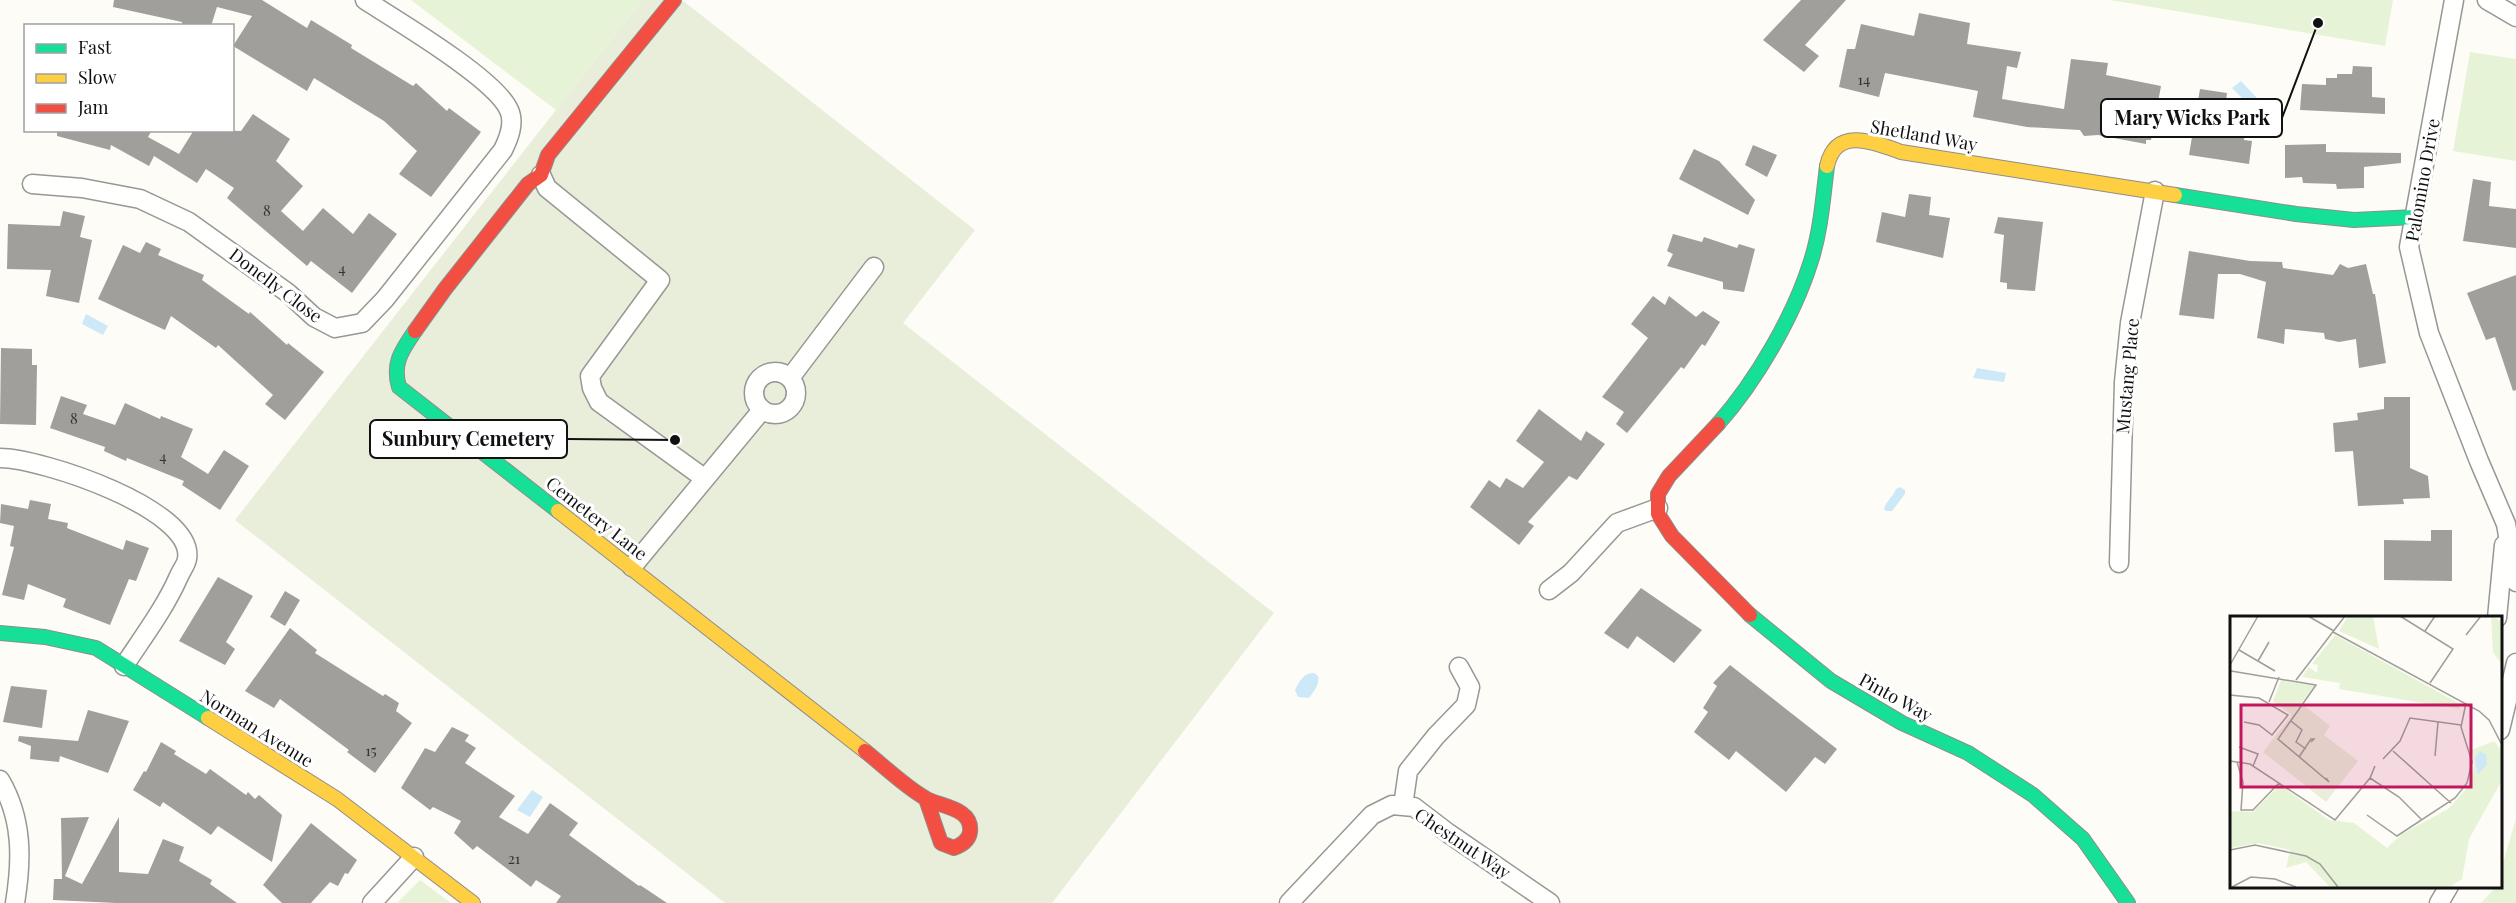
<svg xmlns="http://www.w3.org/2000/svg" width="2516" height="903" viewBox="0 0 2516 903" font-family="'Playfair Display',serif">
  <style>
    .green { fill: #e7f3d7 }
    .cemetery { fill: #e9eedb }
    .water { fill: #cde8f7 }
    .building { fill: #a19f9c }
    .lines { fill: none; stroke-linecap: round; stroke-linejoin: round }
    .street-casing { stroke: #979795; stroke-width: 21 }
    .fast-casing { stroke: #8e8d8b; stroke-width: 16 }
    .slow-casing { stroke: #8e8d8b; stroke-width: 16 }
    .jam-casing { stroke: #8e8d8b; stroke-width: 16 }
    .street { stroke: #fffffe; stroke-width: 18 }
    .fast { stroke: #16e098; stroke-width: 14 }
    .slow { stroke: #ffcf43; stroke-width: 14 }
    .jam { stroke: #f24e42; stroke-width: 14 }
    .labels { text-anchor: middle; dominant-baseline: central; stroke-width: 6; stroke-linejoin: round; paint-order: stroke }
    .number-label { font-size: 15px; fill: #353434 }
    .street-label { font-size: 18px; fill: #111; stroke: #fff }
    .inset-road { fill: none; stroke: #9f9e9b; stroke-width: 1.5 }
    .view { fill: #c2185b; fill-opacity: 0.15; stroke: #c2185b; stroke-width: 3 }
    .inset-edge { fill: none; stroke: #111; stroke-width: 3 }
    .leader { fill: none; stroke: #111; stroke-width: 2 }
    .callout-dot { fill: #111; stroke: #fff; stroke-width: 2 }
    .callout { fill: #fff; stroke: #111; stroke-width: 2 }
    .callout-label { font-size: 20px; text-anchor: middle; font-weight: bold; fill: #111 }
  </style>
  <rect width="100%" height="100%" fill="#fdfcf7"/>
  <path class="green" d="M411,0H642L556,110Z
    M2110,0H2393L2385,46Z
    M2470,52L2516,59V161L2453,151Z
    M2516,818V903H2481L2496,887L2500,886V874Z
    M420,880L451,903H397Z"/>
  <path class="cemetery" d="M642,0H682L975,230L903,323L1274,613L1052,903H725L235,520Z"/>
  <path class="water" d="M2241,81L2257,98L2249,105L2232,88Z
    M86,314L108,326L103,335L82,324Z
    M1977,368L2006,373L2004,382L1973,378Z
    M1900,487L1905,490V494L1892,511H1886L1884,509C1886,501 1893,497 1896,489Z
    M1314,673L1318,676C1320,684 1314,691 1309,698L1298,697L1295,690C1300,681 1303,673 1314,673Z
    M532,790L543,797L530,817L517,810Z"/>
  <path class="building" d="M114,0H262L307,28L311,20L352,45L351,48L413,86L416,83L447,111L449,108L481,132L431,197L399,174L417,151L384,121L314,78L307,91L233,46L252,16L217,7L211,26H182V22L113,7Z
    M1801,0H1846L1805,45L1819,56L1804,72L1763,40Z
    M1919,13L1970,23L1967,44L2021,52L2017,68L2007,66L2002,99L2064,109L2071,59L2108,63L2106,75L2161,86L2151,140H2146V144L2098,135L2084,136L2080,130L2027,127L1973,117L1978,91L1885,73L1879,97L1839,87L1847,49H1855L1861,24L1914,36Z
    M2353,66L2372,67V97L2385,98V114L2300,110L2302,84L2326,85V78H2337V74H2352Z
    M2200,89L2227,93L2225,108L2247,112L2244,140L2252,141L2249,164L2189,155Z
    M253,114L290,139L276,161L303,186L281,211L303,231L323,208L353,234L369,213L397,234L352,293L311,261L307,266L227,198L234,188L206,169L197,183L154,156L149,166L111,145L110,150L57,136V130H152L148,137L179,154L194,130L241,131Z
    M2326,144V152L2401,153V163L2364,167V188L2337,189L2336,184L2303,183L2302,177L2285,178V145Z
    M1753,145L1777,155L1767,177L1745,165Z
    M1694,149L1719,161L1755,200L1748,215L1679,179Z
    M2473,179L2491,182L2489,206L2516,209V248L2463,241Z
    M1909,194L1931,197L1929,215L1950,218L1943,258L1876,242L1882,212L1905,217Z
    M63,211L85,216L80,237L92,240L79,303L46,296L51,270L7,269L8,224L60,226Z
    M1998,217L2043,222L2035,291L2007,289V283L2000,282L2004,235L1994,233Z
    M1673,234L1702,242L1704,237L1737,248L1739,244L1755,249L1744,292L1723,289V282L1667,266L1673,254L1667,251Z
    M146,242L161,249L158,255L204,275L202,280L249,314L250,312L287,345L288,343L324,372L285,420L265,404L273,395L218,345L216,348L171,316L165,330L98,299L123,245L140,253Z
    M2189,251L2250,261L2282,262L2283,268L2333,275L2340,264L2348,268L2366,264L2373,294H2375L2386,363L2359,368L2356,339L2339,342L2325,339L2324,333L2285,329L2284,344L2257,338L2266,282L2240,274H2218L2214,319L2179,315Z
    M2516,275V390L2513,391L2495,337L2486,340L2467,293Z
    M1653,296L1665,305L1669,296L1696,317L1703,311L1720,322L1705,346L1702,344L1684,369L1681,367L1627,433L1616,424L1624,412L1602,397L1648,338L1631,324Z
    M1,348L32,349V365H37L36,425L0,424Z
    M61,396L87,405L83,414L115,425L125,403L160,419L161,416L193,429L181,457L208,474L224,450L249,466L220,510L182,485L184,481L127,458L126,461L104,451L105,447L50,428Z
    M2384,397H2410V468L2428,476L2430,498L2403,499L2404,504L2358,506L2353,451L2335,452L2333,423L2358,420L2357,413L2384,409Z
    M1539,409L1581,441L1586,431L1605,444L1577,480L1569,476L1528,522L1534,526L1519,545L1470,507L1489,480L1500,488L1506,478L1523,488L1544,462L1516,441Z
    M30,500L51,504L48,519L68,523L67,528L123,550L126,540L149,548L136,581L129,579L110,625L63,607L66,599L28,584L24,600L2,595L14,547L10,546L14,526L0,523L1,504L28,509Z
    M2431,530H2452V581L2384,580V540L2431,541Z
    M218,577L253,596L226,642L235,649L225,665L179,641Z
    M1641,588L1702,630L1674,663L1637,636L1628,649L1604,633Z
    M285,591L300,600L285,626L270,617Z
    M290,628L317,650L315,653L383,696L385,694L399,703L396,711L412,723L375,773L347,752L349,750L280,699L274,708L245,691Z
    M1730,665L1837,749L1825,764L1815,757L1786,792L1736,751L1729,760L1694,732L1708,712L1703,708L1717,686L1713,683Z
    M11,686L47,690L42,728L3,722Z
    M88,710L129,721L108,773L60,756L59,762L30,759L31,746L18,741L19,736L78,741Z
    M452,727L469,735L465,741L476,748L465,763L515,796L499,817L528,834L550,803L578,823L569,835L639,886L640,885L667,903H556L561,896L536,880L531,887L477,846L473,850L454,833L461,821L433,807L430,810L401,788L425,748L435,752Z
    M161,742L176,751L174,754L206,774L210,769L246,795L248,792L255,799L259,795L282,815L272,862L218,826L211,835L163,802L160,807L133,790L144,771L146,772Z
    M89,817L65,876L82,884L119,817V872L148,874L163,839L184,847L179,861L212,880L210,884L237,903H116L53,900L54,879H62L61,818Z
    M311,823L357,860L348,874L345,873L338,886L330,882L311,903H282L263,885Z"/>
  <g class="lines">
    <defs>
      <path id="street" d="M2454,0L2409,247L2429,333L2479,461L2506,524L2516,582
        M2487,0L2516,17
        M541,175L547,188L660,280L590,376L592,388L599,402L704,478
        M32,184L82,188L140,199L189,222L288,293L314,317L335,328L362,323L385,299L503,150C509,138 515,123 509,110C496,79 396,20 365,0
        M754 393a21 21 0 1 1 42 0a21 21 0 1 1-42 0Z
        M790,378L874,267
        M0,458C40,458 196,509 187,559C186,565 181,571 179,576C165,608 143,637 124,666
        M2119,563L2124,382L2130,323L2155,191
        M632,567L762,410
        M1549,590L1571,573L1617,523L1658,508
        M2497,618L2504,545
        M2500,730L2516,663
        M0,780C23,819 22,860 15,903
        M1403,806L1408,771L1436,736L1466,705L1470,687L1459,667
        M372,903L414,857
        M1289,903L1372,815L1392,805L1414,807L1448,833L1550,903
        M2439,903L2449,886"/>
      <path id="fast" d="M2175,195L2296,214L2354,220L2415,217
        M415,331C402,350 392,363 399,387L558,511
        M1718,424C1756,381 1794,316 1811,261C1821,230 1823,198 1827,166
        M1750,615L1831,681L1902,723L1968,753L2033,795L2083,839L2128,903
        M0,633L45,637L96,648L208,718"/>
      <path id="slow" d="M1827,166C1836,126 1874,142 1901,152L2175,195
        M558,511L865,751
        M208,718L337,799L473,903"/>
      <path id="jam" d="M415,331L445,289L528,184L541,175L548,155L674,0
        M1718,424L1669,476L1658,494V514L1672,536L1750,615
        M865,751C884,766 903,785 925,798C939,807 973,807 970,832C969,841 961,845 954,848L941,843L926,799"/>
    </defs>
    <use href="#street" class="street-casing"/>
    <use href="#fast" class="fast-casing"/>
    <use href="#slow" class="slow-casing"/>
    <use href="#jam" class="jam-casing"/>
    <use href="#street" class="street"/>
    <use href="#fast" class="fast"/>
    <use href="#slow" class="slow"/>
    <use href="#jam" class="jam"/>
  </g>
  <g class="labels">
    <g class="number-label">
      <text x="1864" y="79">14</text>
      <text x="267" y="210">8</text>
      <text x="342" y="268">4</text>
      <text x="74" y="418">8</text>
      <text x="163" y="456">4</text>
      <text x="371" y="750">15</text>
      <text x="514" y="858">21</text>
    </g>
    <g class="street-label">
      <text transform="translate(1924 135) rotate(10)">Shetland Way</text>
      <text transform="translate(2422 180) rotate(-80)">Palomino Drive</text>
      <text transform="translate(276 285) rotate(37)">Donelly Close</text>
      <text transform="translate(2127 376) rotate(-85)">Mustang Place</text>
      <text transform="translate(597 518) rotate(38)">Cemetery Lane</text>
      <text transform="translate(1896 697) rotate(29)">Pinto Way</text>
      <text transform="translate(257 728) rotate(32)">Norman Avenue</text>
      <text transform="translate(1463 843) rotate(34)">Chestnut Way</text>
    </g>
  </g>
  <g transform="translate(2230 616)">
    <rect width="272" height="272" fill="#fdfcf7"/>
    <path d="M118,0H143L149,33L109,15ZM261,0L271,5V47L263,36ZM105,19L230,88L229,93L109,73L110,67L72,61L79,51L87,57L88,49L82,48ZM51,64L85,69L62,99L43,85ZM264,125L271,134V166L239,223L232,263L219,271H100L76,246L56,252L60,234L28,227L0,232V195L23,196L50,169L99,204L124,207L157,232L172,218L218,193L239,170L244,151L242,134Z" fill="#e7f3d7"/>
    <path d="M71,87L100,110L94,119L128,145L96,186L33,136Z" fill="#e9eedb"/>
    <path d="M250,135L256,139L257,148L248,159L245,142Z" fill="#cde8f7"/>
    <path class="inset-road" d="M78,0L104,15M170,0L223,33L200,67M195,15L205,0M103,16L249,95L259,104L272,129M236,19L251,0M9,34L45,55M28,45L39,26M0,49L28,0M1,55L86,69L48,123L99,166L96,162M66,64L115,0M0,79L29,82L58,99L42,119L29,109L14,106M39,86L49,61M61,105L72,114L66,126L76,133M9,131L28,138L23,150M163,135L221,187M205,140L208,106M69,141L81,123H84L81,126M153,143L170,125L180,102L231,109M0,145L20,148L105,204L140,162L145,150M7,146L13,166L11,194H23L49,167M140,162L169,181L191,203M137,199L167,220L225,182L237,167L242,146L231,111L236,87M0,234L25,229L76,240L90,248L108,271M2,271L21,261L45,263L66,271"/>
    <path class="view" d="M11,89H241V171H11Z"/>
    <rect width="272" height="272" class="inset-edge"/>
  </g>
  <path class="leader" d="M2318 23L2282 118M675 440L567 439"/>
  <g class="callout-dot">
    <circle cx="2318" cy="23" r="6"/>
    <circle cx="675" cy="440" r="6"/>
  </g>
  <g class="callout">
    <rect x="2101" y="99" width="181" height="38" rx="6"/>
    <rect x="370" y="420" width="197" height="38" rx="6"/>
  </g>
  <g class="callout-label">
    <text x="2192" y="125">Mary Wicks Park</text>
    <text x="468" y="446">Sunbury Cemetery</text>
  </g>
  <rect x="24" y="24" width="210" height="108" fill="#ffffff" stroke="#a0a0a0" stroke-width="1.5"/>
  <rect x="36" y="44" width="30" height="9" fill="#16e098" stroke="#a0a0a0" stroke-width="1.5"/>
  <text x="78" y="54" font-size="18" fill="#111111">Fast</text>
  <rect x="36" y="74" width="30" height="9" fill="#ffcf43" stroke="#a0a0a0" stroke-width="1.5"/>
  <text x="78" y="84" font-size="18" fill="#111111">Slow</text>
  <rect x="36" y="104" width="30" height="9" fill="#f24e42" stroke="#a0a0a0" stroke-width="1.5"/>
  <text x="78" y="114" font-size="18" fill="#111111">Jam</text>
</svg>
